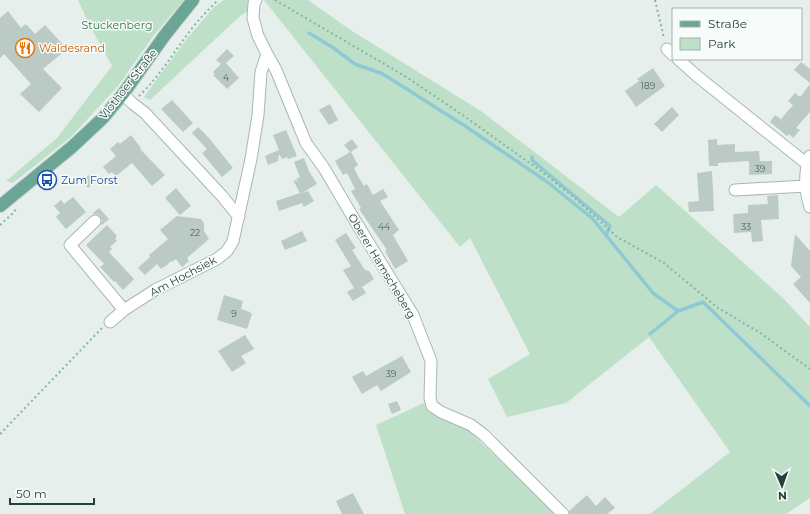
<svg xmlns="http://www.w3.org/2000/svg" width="810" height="514" viewBox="0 0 810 514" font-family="Montserrat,sans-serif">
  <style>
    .green { fill: #bfe0c8 }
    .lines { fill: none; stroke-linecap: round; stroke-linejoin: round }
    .stream { stroke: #8ec9d4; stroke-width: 3.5 }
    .building { fill: #bbcac4 }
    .minor-casing { stroke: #a8b8b2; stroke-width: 13 }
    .major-casing { stroke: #c2cac8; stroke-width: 14 }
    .path { stroke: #86b3a5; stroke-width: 2; stroke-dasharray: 2 3; stroke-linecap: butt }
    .minor { stroke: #fff; stroke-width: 11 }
    .major { stroke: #6aa596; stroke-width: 12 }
    .labels { text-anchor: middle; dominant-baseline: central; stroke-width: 3; stroke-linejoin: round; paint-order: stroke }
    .number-label { font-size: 9px; fill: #4a645c }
    .park-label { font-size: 11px; fill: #2d7a4b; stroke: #f7fbf9 }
    .food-label { font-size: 11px; fill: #c56008; stroke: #f7fbf9; text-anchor: start }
    .street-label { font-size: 11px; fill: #24423a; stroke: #f7fbf9 }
    .transit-label { font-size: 11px; fill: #164399; stroke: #f7fbf9; text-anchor: start }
  </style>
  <rect width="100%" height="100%" fill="#e6efeb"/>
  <path class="green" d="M78,0H184L154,35L118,86L71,137L13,183L6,181L57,138L112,66L91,28Z
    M224,0H251L249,10L239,17L150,100L144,97L185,41L214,7Z
    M264,0H308L352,31L481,111L619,217L656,185L783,298L810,327V498L786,514H650L658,508L730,452L649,337L566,403L507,417L488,379L530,354L470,238L460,247Z
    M424,403L428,412L462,424L555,514H405L376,425Z"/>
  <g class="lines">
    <path class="stream" d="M309,33L332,47L355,64L383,74L465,126L546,181L592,218L653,293L678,311L703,302L810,406
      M532,157V160L610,226L606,235
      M650,334L678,311"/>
  </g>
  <path class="building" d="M8,11L21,28L26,24L35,34L45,25L67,49L43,69L62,88L39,112L20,94L31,84L4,54L0,58V18Z
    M227,49L234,56L226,63L239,78L227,89L213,75L215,74L213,72L221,64L216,60Z
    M801,62L810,69V83L794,70Z
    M653,68L665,86L636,107L625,91L639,81L637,79Z
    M810,84V112L796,128L800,130L793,138L789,134L787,136L770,122L775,115L781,119L793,105L788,101L795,93L800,97Z
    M172,100L193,123L183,132L161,109Z
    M330,104L338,120L329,125L319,110Z
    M672,107L679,115L662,132L654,124Z
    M198,127L209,138L233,168L222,177L202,153L207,149L192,133Z
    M286,130L297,156L288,159L287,157L282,159L279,154L278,161L268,165L265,156L279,150L273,135Z
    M131,135L141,148L140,149L165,175L152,186L132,163L116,176L112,172L109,174L103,167L116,156L110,149L118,142L120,144Z
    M352,139L358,147L351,152L358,165L354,168L358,176L364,186L367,184L373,195L383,189L388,197L380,201L399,230L393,235L408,261L395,269L385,251L387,250L359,209L361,208L351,191L355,189L347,173L343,175L335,161L350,152L344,145Z
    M717,139V145L735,144V152L759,151L760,161H772V174L749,175V161L718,163V166H709L708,140Z
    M304,158L309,171L317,184L302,193L308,191L314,201L304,207L302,203L279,211L276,201L300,193L293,180L298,181L296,179L300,177L294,162Z
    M712,171L714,211L689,212L688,202L699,201L697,173Z
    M89,175L95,182L88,188L82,181Z
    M176,188L191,206L180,215L165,198Z
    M778,195L779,219L761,220L763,241L752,242L751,232L734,233L733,214L748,213V205L768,204L767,196Z
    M73,197L86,212L66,229L56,217L60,213L54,206L61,200L64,204Z
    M99,208L109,219L102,225L101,224L102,220L100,216L97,214H92Z
    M177,216L201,219L204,223V231L209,239L187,258L189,261L182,267L176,259L172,262L171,261L167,265L161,269L157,264L145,275L138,268L150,257L149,255L168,239L160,230Z
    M107,225L117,236L115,238L117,241L110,247L112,249L109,252L134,279L123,290L115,281L114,282L100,267L104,264L86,245Z
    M302,231L307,241L285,250L281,241Z
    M346,233L356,248L352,250L365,270L369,271L374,279L362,287L366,293L353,301L347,292L354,288L343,270L351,266L335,240Z
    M795,234L810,251V303L793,284L801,277L791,266Z
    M224,295L243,301L241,309L250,312V313L252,314L247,329L217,320Z
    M245,335L254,349L241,356L246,363L232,372L218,351Z
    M402,356L411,372L381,391L377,385L362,394L352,377L363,371L366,376Z
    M397,401L401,410L392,414L388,404Z
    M353,493L364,514H342L336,501Z
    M587,495L596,506L605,497L615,508L607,514H570L569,511Z"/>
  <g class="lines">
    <defs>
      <path id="minor" d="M256,0L254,3L253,18L258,36L267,54L276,70L306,143L324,168L354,219L413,315L431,361L430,398L432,406L441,412L471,425L484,435L563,514
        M667,49L673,55
        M678,59L697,76L807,164
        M123,94L132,103L145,113L222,196L239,217
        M810,156C804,172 805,191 810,207
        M735,190L806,186
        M95,221L70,245L124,310
        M110,322L124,310L155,290L217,259L227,251L233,241L251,159L258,115L261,72L267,54"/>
      <path id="major" d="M0,206L72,147L103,118L123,94L165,35L193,0"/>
    </defs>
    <use href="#minor" class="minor-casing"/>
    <use href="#major" class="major-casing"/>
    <path class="path" d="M275,0L408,78L464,116L538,169L576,199L617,237L664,263L718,308L759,332L810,369
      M655,0L664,38
      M139,96C158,78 172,55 187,35C196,22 207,11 218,0
      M0,225L12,214L17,208
      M0,434L102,328"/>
    <use href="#minor" class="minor"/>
    <use href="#major" class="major"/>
  </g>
  <defs>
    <symbol id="restaurant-ring" viewBox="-11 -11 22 22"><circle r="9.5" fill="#f7fbf9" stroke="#e8710a" stroke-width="1.5"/><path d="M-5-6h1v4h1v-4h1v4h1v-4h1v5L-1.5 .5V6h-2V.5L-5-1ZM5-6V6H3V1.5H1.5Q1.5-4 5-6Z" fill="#e8710a"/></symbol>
    <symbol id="bus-ring" viewBox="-11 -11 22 22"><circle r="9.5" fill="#f7fbf9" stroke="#1a4fb4" stroke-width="1.5"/><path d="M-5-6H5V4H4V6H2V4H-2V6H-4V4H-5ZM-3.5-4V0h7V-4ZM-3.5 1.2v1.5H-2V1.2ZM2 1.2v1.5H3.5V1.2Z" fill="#1a4fb4"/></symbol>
  </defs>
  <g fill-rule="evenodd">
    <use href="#restaurant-ring" x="14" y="37" width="22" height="22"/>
    <use href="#bus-ring" x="36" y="169" width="22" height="22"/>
  </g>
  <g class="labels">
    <g class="number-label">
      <text x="226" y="77">4</text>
      <text x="648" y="85">189</text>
      <text x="760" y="168">39</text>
      <text x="384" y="226">44</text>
      <text x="746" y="226">33</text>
      <text x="195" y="232">22</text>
      <text x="234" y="313">9</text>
      <text x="391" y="373">39</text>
    </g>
    <g class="park-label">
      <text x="117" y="25">Stuckenberg</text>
    </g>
    <g class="food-label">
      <text x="39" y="48">Waldesrand</text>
    </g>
    <g class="street-label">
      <text transform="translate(128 84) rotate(-52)">Vlothoer Straße</text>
      <text transform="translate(382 266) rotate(59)">Oberer Hamscheberg</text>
      <text transform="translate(183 276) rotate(-28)">Am Hochsiek</text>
    </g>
    <g class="transit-label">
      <text x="61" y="180">Zum Forst</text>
    </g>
  </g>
  <rect x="672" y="8" width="130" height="52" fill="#f7fbf9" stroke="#a3b1ad"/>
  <rect x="680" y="21" width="20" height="6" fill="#6aa596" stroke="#a3b1ad"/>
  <text x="708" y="28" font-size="12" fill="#24423a">Straße</text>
  <rect x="680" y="38" width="20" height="12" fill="#bfe0c8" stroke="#a3b1ad"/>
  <text x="708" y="48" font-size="12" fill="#24423a">Park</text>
  <g transform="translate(782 486) rotate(178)" stroke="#f7fbf9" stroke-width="3" paint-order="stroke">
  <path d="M0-3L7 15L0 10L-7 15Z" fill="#24423a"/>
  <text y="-6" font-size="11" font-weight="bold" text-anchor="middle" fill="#24423a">N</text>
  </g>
  <path d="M10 498v6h84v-6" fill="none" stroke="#24423a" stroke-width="2"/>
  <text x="16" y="498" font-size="12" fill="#24423a" stroke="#f7fbf9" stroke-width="3" paint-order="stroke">50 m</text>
</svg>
